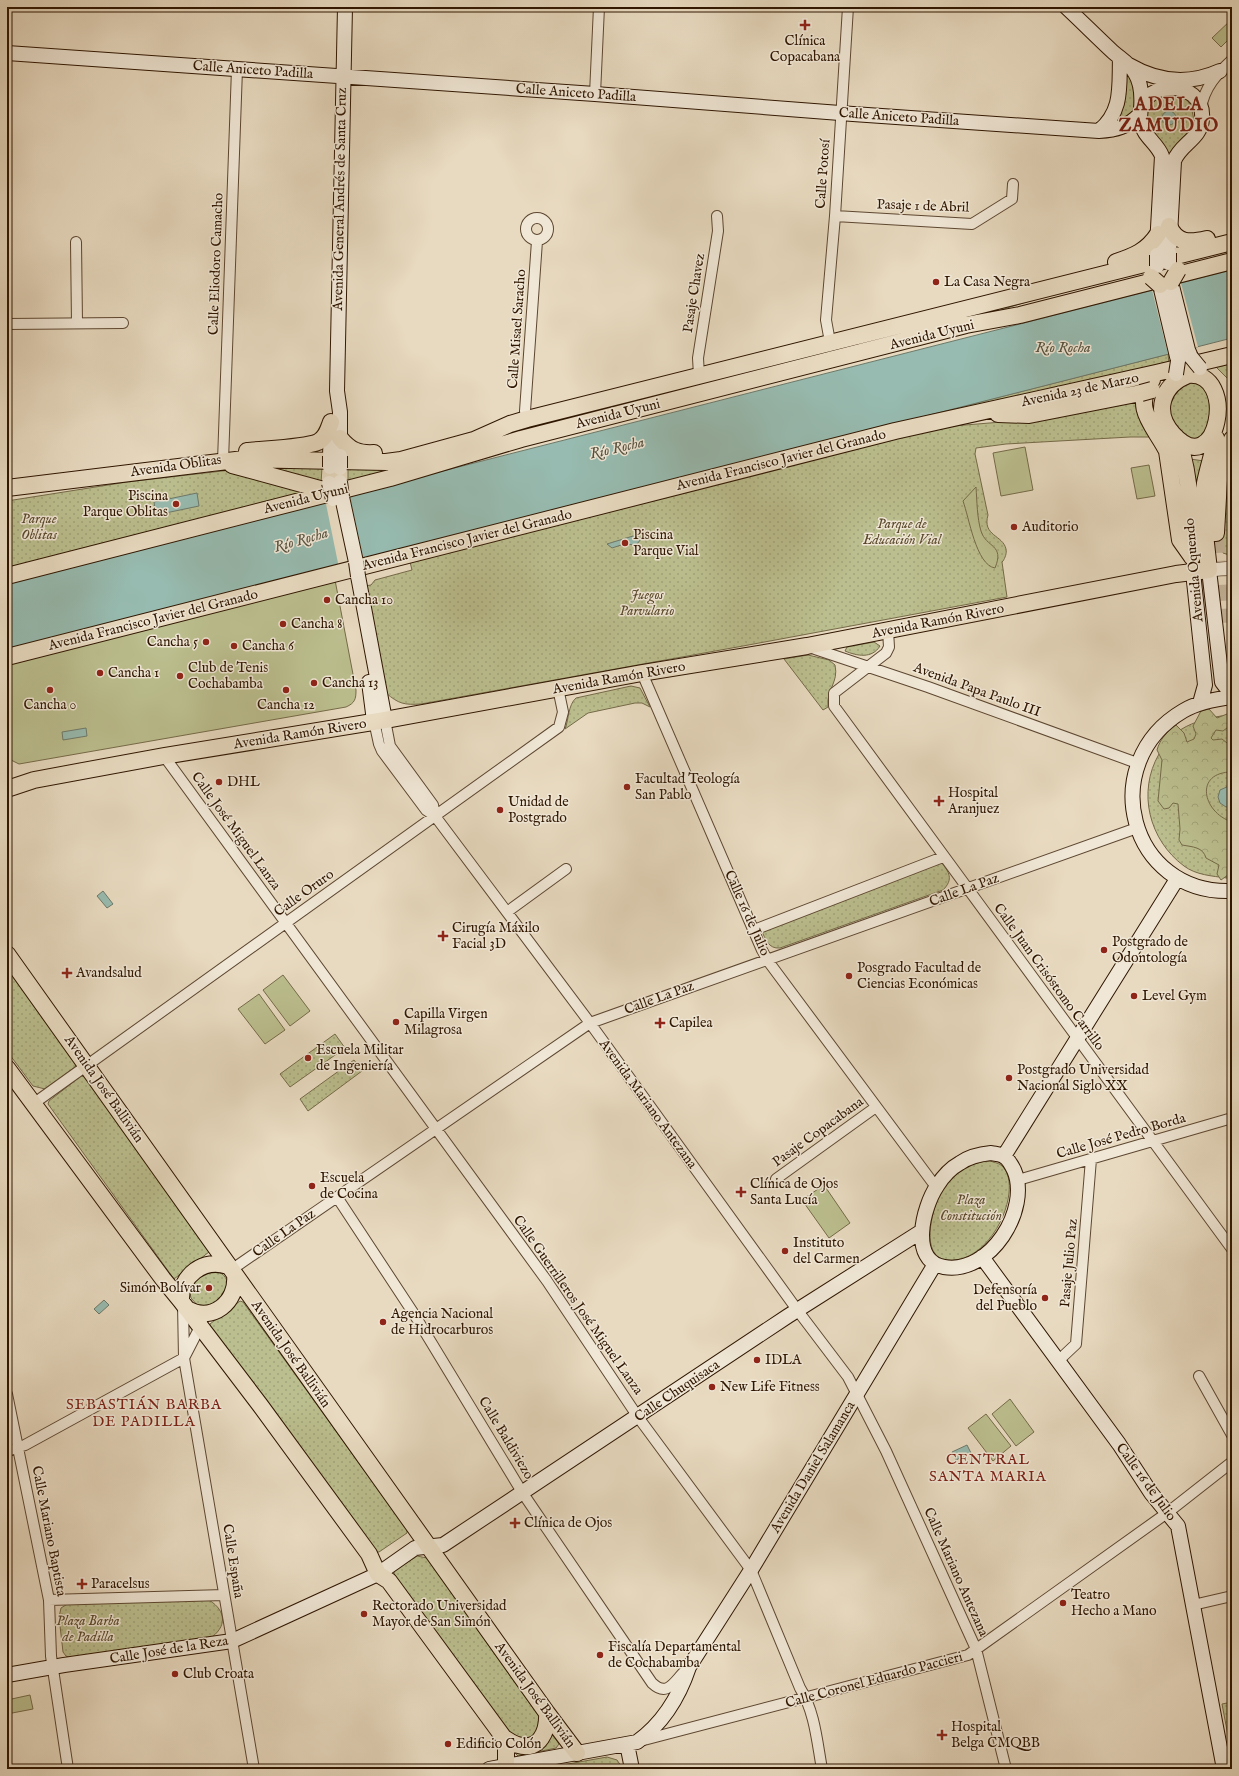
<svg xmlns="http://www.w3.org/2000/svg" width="1239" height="1776" viewBox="0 0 1239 1776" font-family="'IM FELL English',serif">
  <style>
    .grass { fill: url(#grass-dots); stroke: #756a48 }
    .forest { fill: url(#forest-crowns); stroke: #756a48 }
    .garden { fill: #bbbe8e; stroke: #756a48 }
    .water { fill: #97bbb0; stroke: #6d796a }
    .pier { fill: #e8dac0 }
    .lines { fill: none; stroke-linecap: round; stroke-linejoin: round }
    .primary-tunnel { stroke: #c3b39a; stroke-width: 16; stroke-dasharray: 16 8; stroke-linecap: butt }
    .minor-casing { stroke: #5d4731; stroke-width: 12 }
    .tertiary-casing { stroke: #5d4731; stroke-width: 14 }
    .secondary-casing { stroke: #2f1601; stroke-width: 16 }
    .primary-casing { stroke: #2f1601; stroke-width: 18 }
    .minor { stroke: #f0e7d6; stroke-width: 10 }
    .tertiary { stroke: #f0e7d6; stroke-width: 13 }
    .secondary { stroke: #f0e7d6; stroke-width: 14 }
    .primary { stroke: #e8dac0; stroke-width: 16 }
    .secondary-bridge-casing { stroke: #2f1601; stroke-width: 16; stroke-linecap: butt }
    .primary-bridge-casing { stroke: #2f1601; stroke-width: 18; stroke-linecap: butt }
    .secondary-bridge { stroke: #f0e7d6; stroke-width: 14 }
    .primary-bridge { stroke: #e8dac0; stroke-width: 16 }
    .poi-dot { fill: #8f2418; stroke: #f0e7d6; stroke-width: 1.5 }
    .labels { text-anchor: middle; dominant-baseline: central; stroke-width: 3; stroke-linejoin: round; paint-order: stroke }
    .poi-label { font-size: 14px; fill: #2f1601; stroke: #f0e7d6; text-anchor: start }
    .street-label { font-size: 14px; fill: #2f1601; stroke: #f0e7d6 }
    .park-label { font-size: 14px; font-style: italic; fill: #59482b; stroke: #f0e7d6 }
    .water-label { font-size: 15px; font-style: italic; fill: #53503e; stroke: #f0e7d6 }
    .neighbourhood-label { font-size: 15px; letter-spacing: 1px; fill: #7a1f14; stroke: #f0e7d6 }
    .district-label { font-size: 18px; font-weight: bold; letter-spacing: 1px; fill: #7a1f14; stroke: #f0e7d6 }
  </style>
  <defs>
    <pattern id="grass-dots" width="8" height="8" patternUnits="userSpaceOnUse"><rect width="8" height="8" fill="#bbbe8e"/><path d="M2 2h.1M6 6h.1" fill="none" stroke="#a1a379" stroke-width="1.8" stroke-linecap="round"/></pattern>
    <pattern id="forest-crowns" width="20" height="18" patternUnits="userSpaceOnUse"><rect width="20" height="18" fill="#bbbe8e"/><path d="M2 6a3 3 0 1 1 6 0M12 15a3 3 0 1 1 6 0" fill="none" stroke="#a1a379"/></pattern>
  </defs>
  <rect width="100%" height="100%" fill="#e8dac0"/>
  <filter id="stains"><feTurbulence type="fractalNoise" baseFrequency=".005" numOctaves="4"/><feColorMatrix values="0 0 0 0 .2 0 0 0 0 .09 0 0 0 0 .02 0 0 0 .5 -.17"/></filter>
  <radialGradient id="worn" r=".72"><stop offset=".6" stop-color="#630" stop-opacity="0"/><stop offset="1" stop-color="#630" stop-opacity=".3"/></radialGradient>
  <path class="grass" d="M1127,72C1134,82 1139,108 1128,117C1125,119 1120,121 1116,122L1124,105L1125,74Z
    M1168,93L1181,96L1187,100L1191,106L1194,120L1191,128L1174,148L1168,160L1147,124V110L1155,99Z
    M1071,288L991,313L348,482V468L512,430Z
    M1168,354L1169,363L1021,398L941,412Z
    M1232,363V383L1216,367Z
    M1198,381L1217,398L1203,439H1188L1171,422L1169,413L1171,399L1183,385Z
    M1140,398L1153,437H1130L1006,444L976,448L975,454L988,515C982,536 1003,535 1006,549C1007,553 1005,558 1003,561L1002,562L1007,597L743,646L421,704C404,705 399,704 386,693L365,586L371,585L375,580L412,570L410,562L941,427L1026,420Z
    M1232,453V556L1223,553V492Z
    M1190,459L1204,461L1200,532Z
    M248,465L322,467L321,484Z
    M231,470L307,492L7,568V501L127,482Z
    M874,642L880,646C872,659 857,656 845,651L847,647Z
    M808,655L829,660L835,665C839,683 826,689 828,707L823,710L784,659Z
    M631,686L640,688L650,707L642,703H635L588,713L565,729C569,719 568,705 576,698Z
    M1221,716H1232V877L1227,878C1212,876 1196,875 1184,866C1149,840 1137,792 1159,754C1163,747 1169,738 1176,733C1189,723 1204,719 1221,716Z
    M941,862C949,872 954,879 943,890L780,948C768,949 766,939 761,930Z
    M7,968L76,1064L75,1067L45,1089L33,1086L7,1051Z
    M335,1034L345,1048L290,1087L280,1074Z
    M354,1060L362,1071L308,1111L300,1099Z
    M81,1076L85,1077L209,1252L174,1279L48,1104L49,1101Z
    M990,1161C993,1162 998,1163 1001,1165C1009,1172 1010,1183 1009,1193C1006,1223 980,1264 946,1260C920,1256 932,1211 939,1196C944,1187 952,1175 961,1170C970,1164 979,1162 990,1161Z
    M214,1270C222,1273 227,1276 228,1286C220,1300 215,1306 198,1306L191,1298L189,1289L199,1276Z
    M240,1301L243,1302L407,1530V1533L379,1552H376L210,1326V1324Z
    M417,1556L427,1558L540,1718L542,1723L531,1741L510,1736L395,1576L394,1573L395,1570Z
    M207,1599C224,1608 229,1624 212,1637L70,1658L66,1656L63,1652L59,1617L61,1608L69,1603Z
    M1232,1702V1757L1222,1704Z
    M550,1731L559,1744L556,1748L518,1756L515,1753L514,1748Z
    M607,1757L617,1760L623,1769H540Z"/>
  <path class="forest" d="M1209,709L1217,718L1232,712V724L1223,731L1216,730L1211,738L1213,740L1222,739L1232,747V772C1194,772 1202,812 1232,822V872L1221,880L1217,874L1219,865L1206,858C1203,847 1193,847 1182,845L1179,840L1180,829L1178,804L1173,803L1169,808L1164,809L1158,801L1162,760L1157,750C1160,739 1167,732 1176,725L1184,733L1187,742L1194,739L1196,734L1193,726L1201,711Z"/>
  <path class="garden" d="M1232,19V36L1221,47L1212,38Z
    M1025,447L1033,490L1001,496L993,453Z
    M1149,465L1155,496L1137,499L1131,468Z
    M976,487C977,501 977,518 981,531C986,548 1005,544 995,568C976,565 969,517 963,501Z
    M335,580L356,690C356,699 355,703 346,707L19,764L11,760L7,746V663Z
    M283,975L310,1011L290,1026L263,990Z
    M259,994L285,1030L265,1044L238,1009Z
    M824,1185L850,1223L829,1238L802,1200Z
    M1010,1399L1034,1432L1016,1446L992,1414Z
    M986,1414L1011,1446L993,1461L968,1428Z
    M30,1695L33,1709L7,1714V1700Z"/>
  <path class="water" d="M1162 118a7 7 0 1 1 14 0a7 7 0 1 1-14 0Z
    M1232,270V338L7,650V582Z
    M197,493L199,506L156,515L154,502Z
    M633,536L642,538L636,545L624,544L612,548L607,544Z
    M86,728L87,736L63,740L62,732Z
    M1229,786L1232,787V806L1226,807L1220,803L1218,797L1220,790Z
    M103,891L113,904L107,908L97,896Z
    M104,1300L109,1305L99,1314L94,1309Z
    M967,1445L971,1453L956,1460L952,1452Z"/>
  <path class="pier" d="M1181,283L1198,347L1168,354L1152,290Z
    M349,493L364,562L339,568L325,499Z"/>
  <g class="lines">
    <path class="primary-tunnel" d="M1216,537L1221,623"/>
    <defs>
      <path id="minor" d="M595,94L599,7
        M1201,109C1204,87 1217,74 1232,60
        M835,216L972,224L1012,199L1013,184
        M526 229a11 11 0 1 1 22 0a11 11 0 1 1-22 0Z
        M76,242L77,323
        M7,324L123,323
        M830,342L826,320L835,216L848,7
        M699,375L698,358L718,231L717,216
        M527,419L525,411L537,241
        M223,461L237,69
        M888,631L889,647L886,653L834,693V706L1232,1249
        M809,647L928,687L1137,763
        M642,673L762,950L768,961L936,1187
        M385,720L390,746L433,805L435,816
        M374,721L379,744L382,751L426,810L435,816L590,1023L798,1311L848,1377L886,1451L976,1649L1006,1769
        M164,756L547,1281L638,1417L751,1570L800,1688C815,1712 817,1742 822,1769
        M507,912L566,869
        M754,930L943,857
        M33,1104L559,727L563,712L558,688
        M776,1179L876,1107
        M1018,1180L1232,1118
        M337,1197L414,1314L522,1492L652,1683C668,1698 674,1681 686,1670
        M231,1270L590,1023L1137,828
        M183,1304L184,1358L254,1769
        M1058,1361L1076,1344L1091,1159
        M1199,1376L1232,1435
        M7,1394L49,1600L51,1656L68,1769
        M7,1451L25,1445L184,1358L202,1323
        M49,1600L224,1595
        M1193,1605L1232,1596
        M640,1741L968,1655L1167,1513L1232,1462"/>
      <path id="tertiary" d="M1209,570L1232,568"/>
      <path id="secondary" d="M1066,7C1082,22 1097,37 1113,52C1121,59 1130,64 1135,73C1142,84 1142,97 1141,109
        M7,53L595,94L853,114L1099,131C1116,130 1128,127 1140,114
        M1129,65C1158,82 1189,85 1220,71
        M1099,131C1123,111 1119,87 1120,58
        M1157,246L1162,156C1157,143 1144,137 1141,123C1132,78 1206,76 1202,119C1201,139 1180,144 1174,161L1169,253
        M1171,282L1188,350L1191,357
        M1160,285L1178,361
        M340,448V412L337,391L345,7
        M330,456L331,425
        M342,497L356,562
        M1209,570L1222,682L1232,695
        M1193,572L1205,685L1200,703
        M358,576L385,720
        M369,682L374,721
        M1232,697C1215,699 1198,702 1183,711C1095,763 1129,895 1232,891
        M991,1153C995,1154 1000,1154 1003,1156C1008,1158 1012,1166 1014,1170C1031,1209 990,1275 944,1267C909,1261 923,1207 937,1186C942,1178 951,1168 960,1163C970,1156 980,1154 991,1153Z
        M1004,1156L1177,879
        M982,1257L1119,1444L1151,1493L1178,1526L1224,1769
        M7,1675L64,1665L232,1641L378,1574L415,1548L443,1545L788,1316L922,1231
        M627,1744L632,1769
        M489,1769L637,1742C662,1724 679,1697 689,1667L751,1570L935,1264"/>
      <path id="primary" d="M1169,226C1177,244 1190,243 1207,239
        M1116,262C1134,256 1147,251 1158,234
        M1188,375C1239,370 1218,484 1173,434C1153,412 1162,385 1188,375Z
        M1152,380C1132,409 1154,425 1167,451L1180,540L1192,557
        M998,414L1029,415L1141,393
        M1176,437C1192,471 1190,520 1192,557
        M340,438C350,450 358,454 374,453
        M247,451C264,449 304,448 318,442C326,438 328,430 331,422
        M232,465L331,492
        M7,488L244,459L386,462L401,460L474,440L510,424L527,419L1232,242
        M1216,533L1219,480L1232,439
        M7,576L390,478L521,439L966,325L1020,315L1232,261
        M7,657L895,431L1156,373L1232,355
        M7,789L34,780L164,756L385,720L642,673L807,646L1176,574L1209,570C1206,541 1201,512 1205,483C1208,468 1213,453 1216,438
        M7,954L547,1713L577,1753
        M7,1068L163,1279L181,1301L260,1405L369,1554L378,1574L389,1581L504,1738L506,1746V1766
        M181,1301C180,1275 204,1258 228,1266
        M187,1309C212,1323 238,1302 235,1275
        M504,1738C508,1740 513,1744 518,1745C540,1752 548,1730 547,1713"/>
    </defs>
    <use href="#minor" class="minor-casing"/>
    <use href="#tertiary" class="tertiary-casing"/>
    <use href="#secondary" class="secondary-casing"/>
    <use href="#primary" class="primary-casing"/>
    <use href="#minor" class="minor"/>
    <use href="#tertiary" class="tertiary"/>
    <use href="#secondary" class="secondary"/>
    <use href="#primary" class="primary"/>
    <defs>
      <path id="secondary-bridge" d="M1169,253V263
        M1157,255V266
        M1191,357L1200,368
        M1176,374L1178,361
        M340,456V468
        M330,467V456
        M340,482L342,497
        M329,483L333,499
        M356,562L358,576"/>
      <path id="primary-bridge" d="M1151,277L1160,285
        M1171,282L1178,270
        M1141,393L1152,390"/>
    </defs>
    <use href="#secondary-bridge" class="secondary-bridge-casing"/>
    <use href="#primary-bridge" class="primary-bridge-casing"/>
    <use href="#secondary-bridge" class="secondary-bridge"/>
    <use href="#primary-bridge" class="primary-bridge"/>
  </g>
  <g class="poi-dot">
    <path d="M803 19h4v4h4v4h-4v4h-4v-4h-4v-4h4z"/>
    <circle cx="936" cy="282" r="4"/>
    <circle cx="176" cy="504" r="4"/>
    <circle cx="1014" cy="527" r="4"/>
    <circle cx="625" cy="543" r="4"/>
    <circle cx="327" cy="600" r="4"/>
    <circle cx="283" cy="624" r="4"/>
    <circle cx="206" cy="642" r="4"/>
    <circle cx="234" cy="646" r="4"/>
    <circle cx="100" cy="673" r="4"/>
    <circle cx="180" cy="676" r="4"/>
    <circle cx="314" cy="683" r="4"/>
    <circle cx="50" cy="690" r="4"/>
    <circle cx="286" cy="690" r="4"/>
    <circle cx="219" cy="782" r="4"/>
    <circle cx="627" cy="787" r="4"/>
    <path d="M937 795h4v4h4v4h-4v4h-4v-4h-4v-4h4z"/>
    <circle cx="500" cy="810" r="4"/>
    <path d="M441 930h4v4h4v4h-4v4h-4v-4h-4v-4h4z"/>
    <circle cx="1104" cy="950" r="4"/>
    <path d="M65 967h4v4h4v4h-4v4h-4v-4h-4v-4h4z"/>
    <circle cx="849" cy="976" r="4"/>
    <circle cx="1134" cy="996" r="4"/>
    <circle cx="396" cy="1022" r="4"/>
    <path d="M658 1017h4v4h4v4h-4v4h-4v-4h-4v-4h4z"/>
    <circle cx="308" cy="1058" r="4"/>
    <circle cx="1009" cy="1078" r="4"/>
    <circle cx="312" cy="1186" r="4"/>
    <path d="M739 1186h4v4h4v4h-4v4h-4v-4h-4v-4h4z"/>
    <circle cx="785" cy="1251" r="4"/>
    <circle cx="209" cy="1288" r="4"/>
    <circle cx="1045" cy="1298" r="4"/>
    <circle cx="383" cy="1322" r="4"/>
    <circle cx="757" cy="1360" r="4"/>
    <circle cx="712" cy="1387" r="4"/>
    <path d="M513 1517h4v4h4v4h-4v4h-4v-4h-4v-4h4z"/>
    <path d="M80 1578h4v4h4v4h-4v4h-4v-4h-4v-4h4z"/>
    <circle cx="1063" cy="1603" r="4"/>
    <circle cx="364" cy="1614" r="4"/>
    <circle cx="600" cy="1655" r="4"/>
    <circle cx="175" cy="1674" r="4"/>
    <path d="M940 1729h4v4h4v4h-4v4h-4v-4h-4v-4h4z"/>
    <circle cx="448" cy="1744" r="4"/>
  </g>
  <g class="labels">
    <g class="poi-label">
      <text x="805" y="41" text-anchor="middle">Clínica<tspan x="805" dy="16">Copacabana</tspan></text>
      <text x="944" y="282">La Casa Negra</text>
      <text x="168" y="496" text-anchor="end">Piscina<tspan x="168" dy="16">Parque Oblitas</tspan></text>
      <text x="1022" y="527">Auditorio</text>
      <text x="633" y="535">Piscina<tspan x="633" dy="16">Parque Vial</tspan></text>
      <text x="335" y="600">Cancha 10</text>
      <text x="291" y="624">Cancha 8</text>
      <text x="198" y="642" text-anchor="end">Cancha 5</text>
      <text x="242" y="646">Cancha 6</text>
      <text x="188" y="668">Club de Tenis<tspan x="188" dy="16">Cochabamba</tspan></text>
      <text x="108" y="673">Cancha 1</text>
      <text x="322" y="683">Cancha 13</text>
      <text x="50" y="705" text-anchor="middle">Cancha 0</text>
      <text x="286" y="705" text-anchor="middle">Cancha 12</text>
      <text x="635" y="779">Facultad Teología<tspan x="635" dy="16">San Pablo</tspan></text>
      <text x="227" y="782">DHL</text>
      <text x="948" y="793">Hospital<tspan x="948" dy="16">Aranjuez</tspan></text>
      <text x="508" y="802">Unidad de<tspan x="508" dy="16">Postgrado</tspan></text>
      <text x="452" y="928">Cirugía Máxilo<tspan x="452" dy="16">Facial 3D</tspan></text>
      <text x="1112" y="942">Postgrado de<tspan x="1112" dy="16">Odontología</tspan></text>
      <text x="857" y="968">Posgrado Facultad de<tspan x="857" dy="16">Ciencias Económicas</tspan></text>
      <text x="76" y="973">Avandsalud</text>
      <text x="1142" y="996">Level Gym</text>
      <text x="404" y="1014">Capilla Virgen<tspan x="404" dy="16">Milagrosa</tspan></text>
      <text x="669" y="1023">Capilea</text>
      <text x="316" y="1050">Escuela Militar<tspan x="316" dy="16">de Ingeniería</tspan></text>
      <text x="1017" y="1070">Postgrado Universidad<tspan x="1017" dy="16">Nacional Siglo XX</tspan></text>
      <text x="320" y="1178">Escuela<tspan x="320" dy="16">de Cocina</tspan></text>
      <text x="750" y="1184">Clínica de Ojos<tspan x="750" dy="16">Santa Lucía</tspan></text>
      <text x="793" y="1243">Instituto<tspan x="793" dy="16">del Carmen</tspan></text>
      <text x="201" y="1288" text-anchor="end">Simón Bolívar</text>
      <text x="1037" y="1290" text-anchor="end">Defensoría<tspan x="1037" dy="16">del Pueblo</tspan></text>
      <text x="391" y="1314">Agencia Nacional<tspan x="391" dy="16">de Hidrocarburos</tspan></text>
      <text x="765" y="1360">IDLA</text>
      <text x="720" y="1387">New Life Fitness</text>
      <text x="524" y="1523">Clínica de Ojos</text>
      <text x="91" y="1584">Paracelsus</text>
      <text x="1071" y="1595">Teatro<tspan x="1071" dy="16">Hecho a Mano</tspan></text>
      <text x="372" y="1606">Rectorado Universidad<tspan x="372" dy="16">Mayor de San Simón</tspan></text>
      <text x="608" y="1647">Fiscalía Departamental<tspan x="608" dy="16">de Cochabamba</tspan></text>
      <text x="183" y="1674">Club Croata</text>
      <text x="951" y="1727">Hospital<tspan x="951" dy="16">Belga CMQBB</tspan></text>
      <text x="456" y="1744">Edificio Colón</text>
    </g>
    <g class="street-label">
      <text transform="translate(253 70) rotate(4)">Calle Aniceto Padilla</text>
      <text transform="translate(576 93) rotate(4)">Calle Aniceto Padilla</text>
      <text transform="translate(899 117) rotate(4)">Calle Aniceto Padilla</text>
      <text transform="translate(823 174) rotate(-86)">Calle Potosí</text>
      <text transform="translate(340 199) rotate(-89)">Avenida General Andrés de Santa Cruz</text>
      <text transform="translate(923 206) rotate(2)">Pasaje 1 de Abril</text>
      <text transform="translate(216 264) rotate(-88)">Calle Eliodoro Camacho</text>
      <text transform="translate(694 293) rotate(-81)">Pasaje Chavez</text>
      <text transform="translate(517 329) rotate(-86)">Calle Misael Saracho</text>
      <text transform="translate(932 335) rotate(-14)">Avenida Uyuni</text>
      <text transform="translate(1080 390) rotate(-12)">Avenida 23 de Marzo</text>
      <text transform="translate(618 414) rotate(-14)">Avenida Uyuni</text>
      <text transform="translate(781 460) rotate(-14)">Avenida Francisco Javier del Granado</text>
      <text transform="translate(176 466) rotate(-8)">Avenida Oblitas</text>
      <text transform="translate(306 499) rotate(-14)">Avenida Uyuni</text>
      <text transform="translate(467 540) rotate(-14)">Avenida Francisco Javier del Granado</text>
      <text transform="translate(1194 570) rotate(-95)">Avenida Oquendo</text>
      <text transform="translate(153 620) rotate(-14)">Avenida Francisco Javier del Granado</text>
      <text transform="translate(938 621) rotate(-11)">Avenida Ramón Rivero</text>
      <text transform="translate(619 678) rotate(-10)">Avenida Ramón Rivero</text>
      <text transform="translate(977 690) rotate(20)">Avenida Papa Paulo III</text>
      <text transform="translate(300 734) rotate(-9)">Avenida Ramón Rivero</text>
      <text transform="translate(236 831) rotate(54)">Calle José Miguel Lanza</text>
      <text transform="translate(964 890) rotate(-20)">Calle La Paz</text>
      <text transform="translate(304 893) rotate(-36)">Calle Oruro</text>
      <text transform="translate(747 913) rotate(66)">Calle 16 de Julio</text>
      <text transform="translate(1049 977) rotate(54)">Calle Juan Crisóstomo Carrillo</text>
      <text transform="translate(659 998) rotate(-20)">Calle La Paz</text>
      <text transform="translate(104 1089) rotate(55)">Avenida José Ballivián</text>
      <text transform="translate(648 1104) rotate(54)">Avenida Mariano Antezana</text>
      <text transform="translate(818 1132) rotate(-36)">Pasaje Copacabana</text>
      <text transform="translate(1121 1136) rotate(-16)">Calle José Pedro Borda</text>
      <text transform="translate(284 1233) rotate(-35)">Calle La Paz</text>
      <text transform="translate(1069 1263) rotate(-85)">Pasaje Julio Paz</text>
      <text transform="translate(578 1305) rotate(55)">Calle Guerrilleros José Miguel Lanza</text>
      <text transform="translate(291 1354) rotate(55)">Avenida José Ballivián</text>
      <text transform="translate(677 1391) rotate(-34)">Calle Chuquisaca</text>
      <text transform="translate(506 1438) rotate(59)">Calle Baldiviezo</text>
      <text transform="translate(813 1467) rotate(-59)">Avenida Daniel Salamanca</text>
      <text transform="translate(1146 1482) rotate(54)">Calle 16 de Julio</text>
      <text transform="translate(49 1531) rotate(79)">Calle Mariano Baptista</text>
      <text transform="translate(233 1561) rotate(81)">Calle España</text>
      <text transform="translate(956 1572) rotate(66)">Calle Mariano Antezana</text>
      <text transform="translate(169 1650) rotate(-9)">Calle José de la Reza</text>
      <text transform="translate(874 1680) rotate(-15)">Calle Coronel Eduardo Paccieri</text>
      <text transform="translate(535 1695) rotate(54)">Avenida José Ballivián</text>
    </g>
    <g class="park-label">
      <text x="39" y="519">Parque<tspan x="39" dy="16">Oblitas</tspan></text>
      <text x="902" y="524">Parque de<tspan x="902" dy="16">Educación Vial</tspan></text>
      <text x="647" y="595">Juegos<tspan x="647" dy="16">Parvulario</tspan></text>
      <text x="971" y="1200">Plaza<tspan x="971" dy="16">Constitución</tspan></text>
      <text x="88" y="1621">Plaza Barba<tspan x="88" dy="16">de Padilla</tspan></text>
    </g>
    <g class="water-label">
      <text x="1063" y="347">Río Rocha</text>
      <text transform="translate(617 448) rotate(-13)">Río Rocha</text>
      <text transform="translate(301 540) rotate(-16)">Río Rocha</text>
    </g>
    <g class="neighbourhood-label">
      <text x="144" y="1404">SEBASTIÁN BARBA<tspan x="144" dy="17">DE PADILLA</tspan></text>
      <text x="988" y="1459">CENTRAL<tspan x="988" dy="17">SANTA MARIA</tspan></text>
    </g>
    <g class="district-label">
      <text x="1169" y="105">ADELA<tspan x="1169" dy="21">ZAMUDIO</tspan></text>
    </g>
  </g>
  <rect width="1239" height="1776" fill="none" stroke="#e8dac0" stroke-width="24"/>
  <rect x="8" y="8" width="1223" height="1760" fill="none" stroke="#2f1601" stroke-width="2"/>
  <rect x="12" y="12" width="1215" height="1752" fill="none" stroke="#2f1601"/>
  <rect width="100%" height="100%" filter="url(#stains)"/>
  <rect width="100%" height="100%" fill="url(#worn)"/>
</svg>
